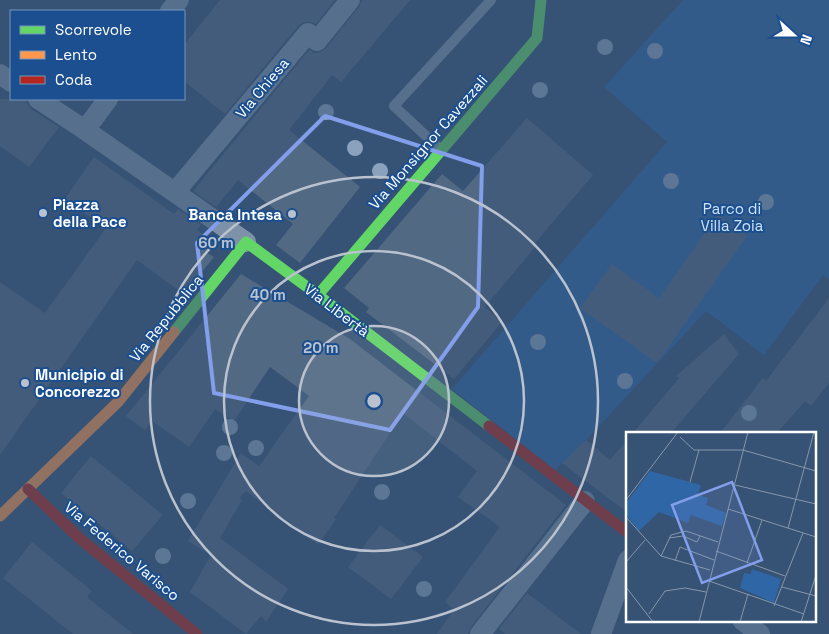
<svg xmlns="http://www.w3.org/2000/svg" width="829" height="634" viewBox="0 0 829 634" font-family="'Space Grotesk',sans-serif">
  <style>
    .green { fill: #2f66a5 }
    .building { fill: #526984 }
    .lines { fill: none; stroke-linecap: round; stroke-linejoin: round }
    .lane { stroke: #7d92a8; stroke-width: 10 }
    .street { stroke: #7d92a8; stroke-width: 20 }
    .fast { stroke: #63d668; stroke-width: 11 }
    .slow { stroke: #ff974d; stroke-width: 11 }
    .jam { stroke: #b3261e; stroke-width: 11 }
    .tree { fill: #8aa2be }
    .marked { fill: none; stroke: #839eea; stroke-width: 4; stroke-linejoin: round }
    .ring { fill: none; stroke: #b9c2ce; stroke-width: 2.5 }
    .poi-dot { fill: #b9c2ce; stroke: #1b4f8f; stroke-width: 2 }
    .labels { text-anchor: middle; dominant-baseline: central; stroke-width: 4; stroke-linejoin: round; paint-order: stroke }
    .street-label { font-size: 15px; fill: #fff; stroke: #1b4f8f }
    .poi-label { font-size: 15px; font-weight: bold; fill: #fff; stroke: #1b4f8f; text-anchor: start }
    .park-label { font-size: 15px; fill: #cfe3fa; stroke: #1b4f8f }
    .inset-road { fill: none; stroke: #8697ac; stroke-width: 1 }
    .view { fill: #839eea; fill-opacity: 0.15; stroke: #839eea; stroke-width: 2.5 }
    .inset-edge { fill: none; stroke: #fff; stroke-width: 2.5 }
    .centre { fill: #b9c2ce; stroke: #1b4f8f; stroke-width: 2.5 }
    .ring-label { font-size: 15px; text-anchor: middle; font-weight: bold; fill: #b9c2ce; stroke: #1b4f8f; stroke-width: 4; stroke-linejoin: round; paint-order: stroke }
  </style>
  <rect width="100%" height="100%" fill="#365274"/>
  <path class="green" d="M683,0H829V279L823,275L764,355L706,311L586,440L555,470L452,389L667,142L604,87Z"/>
  <path class="building" d="M220,0H335L316,24L311,22H305L299,25L225,114L184,81V45Z
    M362,0H410L341,82L332,75L289,130L360,187L300,263L276,245L293,224L238,180L216,207L193,191L309,50L314,53L321,52L326,48L359,7Z
    M0,99H26L28,105L31,109L59,127L29,167L0,146Z
    M527,118L593,175L535,243L537,245L485,307L502,322L454,379L366,312L369,308L344,288L442,174L463,191Z
    M94,157L174,214L178,209L201,225L197,230L214,243L207,253L214,257L184,294L137,260L0,455V282L45,313L106,228L65,199Z
    M718,215L747,236L657,363L580,308L612,264L659,298Z
    M241,274L350,339L566,505L471,627L468,634H437L454,609L445,602L500,527L458,497L477,471L403,413L334,518L336,519L318,545L246,491L239,498L242,500L220,538L288,589L266,622L261,616L246,634L190,592L211,555L188,541L241,453L259,466L309,396L270,367L234,421L215,409L189,447L152,421L145,430L126,416Z
    M829,298V383L811,406L805,401L777,433H720L763,378L766,381Z
    M724,334L739,354L671,433H633L679,378L676,376Z
    M628,439V513L562,463L586,440L610,460Z
    M91,456L163,515L132,551L61,493Z
    M380,525L423,557L391,599L348,567Z
    M32,542L92,591L87,597L133,634H73L3,578Z
    M527,593L581,634H505L499,629Z"/>
  <g class="lines">
    <path class="lane" d="M440,149L394,106L491,0"/>
    <path class="street" d="M170,11L179,0
      M0,74L11,82
      M38,99L85,130L246,242
      M85,130L108,99
      M175,192L308,33L317,41L350,0
      M742,620L760,634
      M480,634L585,501
      M601,634L628,560"/>
    <path class="fast" d="M318,295L537,38L541,0
      M174,332L246,242L318,295L489,426"/>
    <path class="slow" d="M0,516L118,402L174,332"/>
    <path class="jam" d="M489,426L628,533
      M28,489L79,538L197,634"/>
  </g>
  <g class="tree">
    <circle cx="605" cy="47" r="8"/>
    <circle cx="655" cy="51" r="8"/>
    <circle cx="540" cy="90" r="8"/>
    <circle cx="326" cy="112" r="8"/>
    <circle cx="355" cy="148" r="8"/>
    <circle cx="380" cy="171" r="8"/>
    <circle cx="671" cy="181" r="8"/>
    <circle cx="766" cy="202" r="8"/>
    <circle cx="538" cy="342" r="8"/>
    <circle cx="625" cy="381" r="8"/>
    <circle cx="749" cy="413" r="8"/>
    <circle cx="230" cy="427" r="8"/>
    <circle cx="256" cy="448" r="8"/>
    <circle cx="224" cy="453" r="8"/>
    <circle cx="382" cy="492" r="8"/>
    <circle cx="188" cy="501" r="8"/>
    <circle cx="163" cy="556" r="8"/>
    <circle cx="424" cy="589" r="8"/>
  </g>
  <path d="M0 0H829V634H0ZM325,116L482,166L478,307L390,430L214,393L197,243Z" fill="#365274" fill-opacity=".55" fill-rule="evenodd"/>
  <path class="marked" d="M325,116L482,166L478,307L390,430L214,393L197,243Z"/>
  <circle cx="374" cy="401" r="75" fill="#b9c2ce" fill-opacity=".12"/>
  <g class="ring">
    <circle cx="374" cy="401" r="75"/>
    <circle cx="374" cy="401" r="150"/>
    <circle cx="374" cy="401" r="224"/>
  </g>
  <g class="poi-dot">
    <circle cx="43" cy="213" r="5"/>
    <circle cx="292" cy="214" r="5"/>
    <circle cx="25" cy="383" r="5"/>
  </g>
  <g class="labels">
    <g class="street-label">
      <text transform="translate(262 88) rotate(-50)">Via Chiesa</text>
      <text transform="translate(428 142) rotate(-49)">Via Monsignor Cavezzali</text>
      <text transform="translate(337 310) rotate(37)">Via Libertà</text>
      <text transform="translate(166 318) rotate(-51)">Via Repubblica</text>
      <text transform="translate(122 551) rotate(40)">Via Federico Varisco</text>
    </g>
    <g class="poi-label">
      <text x="53" y="204">Piazza<tspan x="53" dy="17">della Pace</tspan></text>
      <text x="282" y="214" text-anchor="end">Banca Intesa</text>
      <text x="35" y="374">Municipio di<tspan x="35" dy="17">Concorezzo</tspan></text>
    </g>
    <g class="park-label">
      <text x="732" y="208">Parco di<tspan x="732" dy="17">Villa Zoia</tspan></text>
    </g>
  </g>
  <g transform="translate(626 432)">
    <rect width="190" height="190" fill="#365274"/>
    <path d="M24,39L75,53L72,63L82,66L80,73L100,81L96,94L65,83L62,91L33,80L13,99L0,82V71ZM126,137L155,147L148,171L114,156L118,141L125,142Z" fill="#2f66a5"/>
    <path class="inset-road" d="M54,5L68,18H117L190,39M64,50L73,18M109,53L190,72M0,68L52,0M102,77L190,105M0,85L35,124L84,138M162,96L188,0M43,106L57,104L71,110L74,104M90,119L159,144M35,124L45,103L60,99L92,110M49,129L54,115L88,128M0,130L19,108M121,131L136,88M83,149L178,182M0,155L27,190M156,155L190,164M148,174L177,101M23,182L39,159L59,156L80,160M73,190L122,0M114,190L122,162M175,190L190,143"/>
    <path class="view" d="M106,50L136,128L76,151L46,73Z"/>
    <rect width="190" height="190" class="inset-edge"/>
  </g>
  <circle cx="374" cy="401" r="8" class="centre"/>
  <g class="ring-label">
    <text x="216" y="248">60 m</text>
    <text x="268" y="300">40 m</text>
    <text x="321" y="353">20 m</text>
  </g>
  <rect x="10" y="10" width="175" height="90" fill="#1b4f8f" stroke="#7695bc"/>
  <rect x="20" y="26" width="25" height="8" fill="#63d668" stroke="#7695bc"/>
  <text x="55" y="35" font-size="15" fill="#ffffff">Scorrevole</text>
  <rect x="20" y="51" width="25" height="8" fill="#ff974d" stroke="#7695bc"/>
  <text x="55" y="60" font-size="15" fill="#ffffff">Lento</text>
  <rect x="20" y="76" width="25" height="8" fill="#b3261e" stroke="#7695bc"/>
  <text x="55" y="85" font-size="15" fill="#ffffff">Coda</text>
  <g transform="translate(794 35) rotate(111)" stroke="#1b4f8f" stroke-width="4" paint-order="stroke">
  <path d="M0-4L9 19L0 12L-9 19Z" fill="#ffffff"/>
  <text y="-8" font-size="14" font-weight="bold" text-anchor="middle" fill="#ffffff">N</text>
  </g>
</svg>
